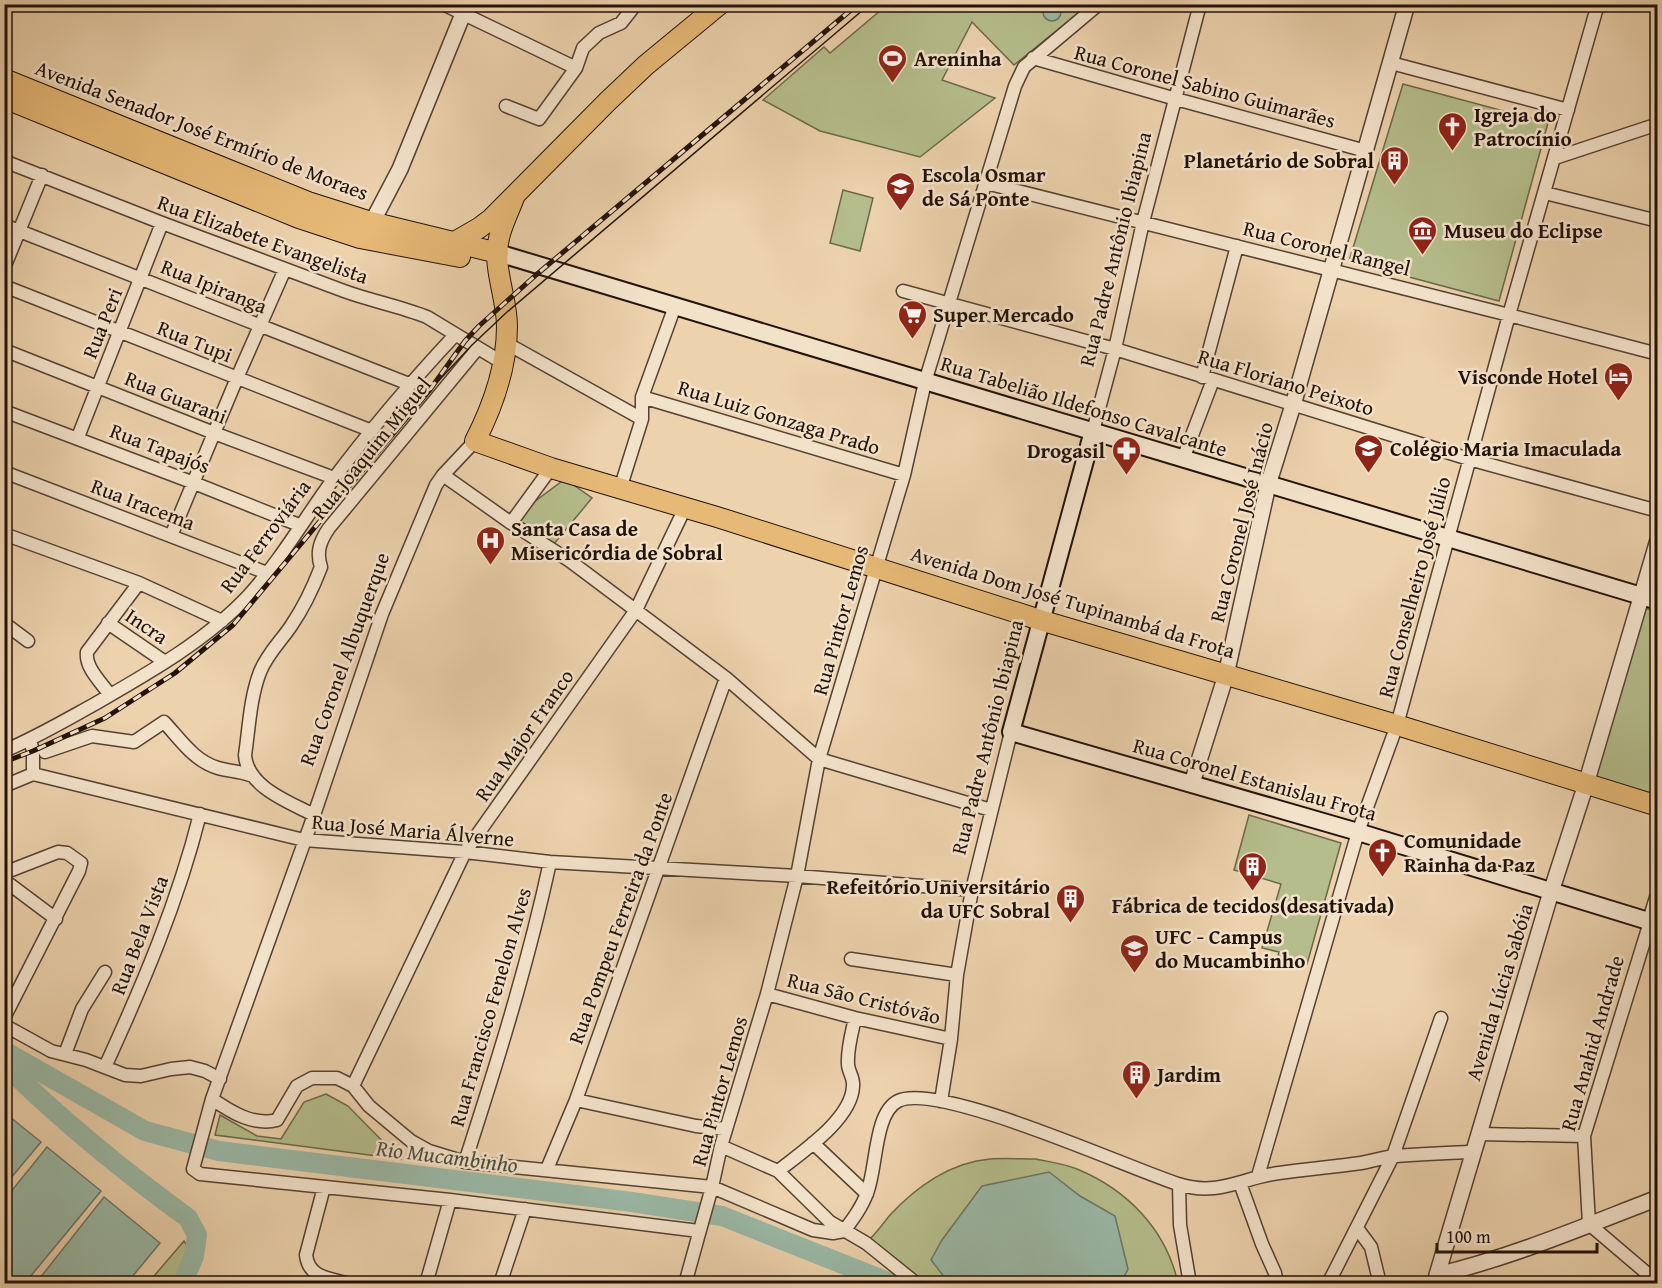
<svg xmlns="http://www.w3.org/2000/svg" width="1662" height="1288" viewBox="0 0 1662 1288" font-family="'Gentium Book Plus',serif">
  <style>
    .green { fill: #b5bd8c; stroke: #6c684a; stroke-width: 1.5 }
    .water { fill: #9ab8a5; stroke: #6a7667; stroke-width: 1.5 }
    .lines { fill: none; stroke-linecap: round; stroke-linejoin: round }
    .river { stroke: #9ab8a5; stroke-width: 20 }
    .minor-casing { stroke: #544232; stroke-width: 15 }
    .tertiary-casing { stroke: #544232; stroke-width: 18 }
    .secondary-casing { stroke: #221209; stroke-width: 20 }
    .primary-casing { stroke: #221209; stroke-width: 22 }
    .minor { stroke: #f3e2ca; stroke-width: 12 }
    .tertiary { stroke: #f3e2ca; stroke-width: 15 }
    .secondary { stroke: #f3e2ca; stroke-width: 16 }
    .primary { stroke: #e6b976; stroke-width: 20 }
    .tram { stroke: #221209; stroke-width: 1.5 }
    .rail-casing { stroke: #221209; stroke-width: 5 }
    .rail { stroke: #f3e2ca; stroke-width: 3; stroke-dasharray: 9; stroke-linecap: butt }
    .labels { text-anchor: middle; dominant-baseline: central; stroke-width: 5; stroke-linejoin: round; paint-order: stroke }
    .poi-label { font-size: 21px; font-weight: bold; fill: #221209; stroke: #f3e2ca; text-anchor: start }
    .street-label { font-size: 21px; fill: #221209; stroke: #f3e2ca }
    .water-label { font-size: 22px; font-style: italic; fill: #4c4c40; stroke: #f3e2ca }
  </style>
  <rect width="100%" height="100%" fill="#ecd2ad"/>
  <filter id="stains"><feTurbulence type="fractalNoise" baseFrequency=".00333" numOctaves="4"/><feColorMatrix values="0 0 0 0 .2 0 0 0 0 .09 0 0 0 0 .02 0 0 0 .5 -.17"/></filter>
  <radialGradient id="worn" r=".72"><stop offset=".6" stop-color="#630" stop-opacity="0"/><stop offset="1" stop-color="#630" stop-opacity=".3"/></radialGradient>
  <path class="green" d="M887,5H1088L1014,65L972,22L942,80L995,98L920,157L820,131L763,100L824,47L830,53Z
    M1403,84L1548,123L1499,301L1349,261Z
    M843,190L873,198L860,251L830,243Z
    M565,479L592,498L549,550L516,522L526,508Z
    M1644,608L1657,612V798L1594,780Z
    M1249,815L1341,843L1307,964L1278,956L1279,952L1262,948L1281,884L1234,870Z
    M326,1094L348,1106L400,1159L215,1135L220,1115L257,1136L281,1139L304,1102Z
    M1036,1159C1050,1162 1065,1164 1077,1169C1128,1190 1166,1230 1178,1283H917L866,1243C875,1235 882,1225 890,1215C916,1187 951,1162 990,1159C1005,1158 1021,1159 1036,1159Z
    M184,1241L194,1256L182,1283H148Z"/>
  <path class="water" d="M1043 12a9 9 0 1 1 18 0a9 9 0 1 1-18 0Z
    M5,1113L41,1142L5,1185Z
    M47,1147L101,1191L25,1283H5V1199Z
    M1049,1172L1080,1196L1115,1216L1128,1269L1121,1283H949L931,1260L942,1240L982,1186Z
    M104,1197L160,1243L127,1283H36Z"/>
  <g class="lines">
    <path class="river" d="M4,1051L145,1131L219,1151L632,1202L722,1216L893,1284
      M4,1064C61,1120 123,1171 188,1218L197,1235L194,1256L182,1284"/>
    <defs>
      <path id="minor" d="M443,4L576,68
        M1033,58L1176,99L1366,151
        M1391,63L1568,110
        M506,106L539,119L576,68L583,48L599,33L621,23L636,4
        M1555,158L1658,124
        M4,161L162,223L344,291C371,301 400,306 427,317L503,363
        M986,183L1509,315L1658,354
        M1545,193L1658,221
        M4,225L409,384
        M4,268L42,175
        M4,286L372,431
        M903,291L1115,349L1469,459L1658,511
        M506,343L642,419
        M4,350L214,433L334,478
        M1202,377L1237,246
        M642,397L904,475
        M4,411L194,483L299,525
        M1093,431L1115,349L1143,222L1200,4
        M78,437L162,223
        M475,441L443,475L436,485L382,614L314,815L212,1099L193,1169L200,1174L450,1200L699,1231
        M1183,459L1213,380
        M4,472L267,573
        M443,475L511,523L570,561L726,678L819,759L991,810
        M620,489L642,419V397L675,306
        M511,523L551,468
        M4,534L139,583L222,621
        M171,536L237,378L285,269
        M4,623L28,641
        M108,623L165,662
        M110,695C101,682 85,668 87,652L139,583
        M30,740L33,751V774
        M4,751C35,738 64,721 93,705C147,674 206,641 249,595C280,561 305,518 332,481C370,430 412,381 455,335
        M45,752L92,736L134,742L164,722C180,739 194,761 218,768C228,771 239,771 250,775
        M33,774L304,840L465,852L550,862L797,876L972,890
        M4,786L33,774
        M314,815C289,802 247,787 245,755C249,728 250,698 260,672C267,654 281,641 291,626C304,607 313,588 321,567C316,552 320,541 329,528L478,348
        M4,873L58,852L67,853L81,863L79,871L4,1018
        M4,880L56,919
        M1650,922L1584,1136L1589,1224L1656,1281L1652,1284
        M851,959L957,975
        M767,994L855,1018L951,1039
        M4,1025L51,1051L86,1060L125,1075L141,1076L171,1069L190,1067L205,1071L220,1079
        M65,1054L82,1009L105,972
        M105,1067C143,984 178,902 200,814
        M353,1086L465,852L636,610L685,508
        M212,1099C231,1112 253,1126 277,1120L297,1086L312,1078H337L353,1086L369,1106L411,1141L429,1151L465,1162L712,1187L813,1230L833,1233L844,1231
        M576,1100L696,1126L726,1129
        M941,1101L951,1039L957,975L972,890L1011,732
        M1479,1134L1584,1136
        M813,1143L867,1194
        M721,1146L778,1171L830,1222L866,1243L917,1284
        M465,1162C497,1063 528,964 550,862
        M547,1169L576,1100L726,678
        M778,1171C802,1152 852,1119 853,1086C854,1077 848,1072 848,1064C847,1049 852,1032 855,1018
        M1258,1176L1358,832L1397,725L1509,315L1598,4
        M1240,1183L1262,1244L1275,1273L1277,1284
        M1179,1185L1180,1225L1190,1284
        M324,1187L306,1255C309,1279 330,1278 350,1284
        M1357,1228L1371,1247L1380,1284
        M844,1231C853,1219 862,1207 867,1193C877,1168 874,1113 898,1101C938,1081 1128,1168 1178,1184C1218,1197 1241,1178 1279,1173C1306,1169 1334,1167 1361,1163C1373,1161 1384,1157 1396,1156C1422,1154 1448,1153 1473,1152
        M426,1284L450,1200
        M500,1284L525,1209
        M685,1284L712,1187L721,1146L767,994L797,876L819,759L904,475L925,382L1015,86L1024,67L1099,4
        M1328,1284L1393,1156L1441,1018"/>
      <path id="tertiary" d="M367,232L400,169L467,4
        M1658,540L1586,784L1551,892L1437,1275C1513,1257 1585,1226 1658,1198
        M1192,783L1226,675L1268,485L1293,405L1407,4
        M1650,922L1658,896"/>
      <path id="secondary" d="M498,253L1658,601
        M1093,431L1011,732L1358,832L1658,924"/>
      <path id="primary" d="M4,79L308,202L371,222L498,253
        M4,98L299,218L360,238L460,257
        M515,195C510,209 502,224 499,238C492,267 507,297 507,326C507,365 493,406 475,441L551,468L717,517L1040,620L1397,725L1658,806
        M453,243L479,228L491,219L608,101L646,65L720,4"/>
    </defs>
    <use href="#minor" class="minor-casing"/>
    <use href="#tertiary" class="tertiary-casing"/>
    <use href="#secondary" class="secondary-casing"/>
    <use href="#primary" class="primary-casing"/>
    <use href="#minor" class="minor"/>
    <use href="#tertiary" class="tertiary"/>
    <use href="#secondary" class="secondary"/>
    <use href="#primary" class="primary"/>
    <path class="tram" d="M429,391L472,345L507,312L870,4"/>
    <defs>
      <path id="rail" d="M4,762L33,751L105,718L175,673L233,625L429,391L465,341L479,326L536,275L858,4"/>
    </defs>
    <use href="#rail" class="rail-casing"/>
    <use href="#rail" class="rail"/>
  </g>
  <defs>
    <symbol id="stadium-pin" viewBox="-11 -11 22 30"><path d="M0 17L-7.5 6A9.5 9.5 0 1 1 7.5 6Z" fill="#8f2418" stroke="#f3e2ca"/><path d="M0-5a6.5 5 0 1 0 0 10a6.5 5 0 1 0 0-10ZM-3.5-1.8h7v3.6h-7Z" fill="#fff"/></symbol>
    <symbol id="church-pin" viewBox="-11 -11 22 30"><path d="M0 17L-7.5 6A9.5 9.5 0 1 1 7.5 6Z" fill="#8f2418" stroke="#f3e2ca"/><path d="M-1.2-6h2.4v3.5h3.3v2.4h-3.3V6h-2.4V-.1h-3.3v-2.4h3.3Z" fill="#fff"/></symbol>
    <symbol id="building-pin" viewBox="-11 -11 22 30"><path d="M0 17L-7.5 6A9.5 9.5 0 1 1 7.5 6Z" fill="#8f2418" stroke="#f3e2ca"/><path d="M-4-6H4V6H1V3H-1V6H-4ZM-2.5-4.3h1.7v1.8h-1.7ZM.8-4.3h1.7v1.8H.8ZM-2.5-1h1.7V.8h-1.7ZM.8-1h1.7V.8H.8Z" fill="#fff"/></symbol>
    <symbol id="school-pin" viewBox="-11 -11 22 30"><path d="M0 17L-7.5 6A9.5 9.5 0 1 1 7.5 6Z" fill="#8f2418" stroke="#f3e2ca"/><path d="M0-5L7-2L0 1L-7-2ZM-4 1L0 2.5L4 1V4Q0 6-4 4Z" fill="#fff"/></symbol>
    <symbol id="museum-pin" viewBox="-11 -11 22 30"><path d="M0 17L-7.5 6A9.5 9.5 0 1 1 7.5 6Z" fill="#8f2418" stroke="#f3e2ca"/><path d="M0-6L6-3V-2H-6V-3ZM-5-1h2V3h-2ZM-1-1h2V3h-2ZM3-1h2V3H3ZM-6 4H6V6H-6Z" fill="#fff"/></symbol>
    <symbol id="supermarket-pin" viewBox="-11 -11 22 30"><path d="M0 17L-7.5 6A9.5 9.5 0 1 1 7.5 6Z" fill="#8f2418" stroke="#f3e2ca"/><path d="M-6-5.5h2.5l.6 2H6L4.5 2H-2.5L-4.4-4H-6ZM-1.5 3.2a1.3 1.3 0 1 0 .1 0ZM3 3.2a1.3 1.3 0 1 0 .1 0Z" fill="#fff"/></symbol>
    <symbol id="hotel-pin" viewBox="-11 -11 22 30"><path d="M0 17L-7.5 6A9.5 9.5 0 1 1 7.5 6Z" fill="#8f2418" stroke="#f3e2ca"/><path d="M-6-4.5h1.5V1H6V5H4.5V3h-9V5H-6ZM-4 0a1.8 1.8 0 1 1 3.6 0ZM.5 0V-2.5h3Q6-2.5 6 0Z" fill="#fff"/></symbol>
    <symbol id="pharmacy-pin" viewBox="-11 -11 22 30"><path d="M0 17L-7.5 6A9.5 9.5 0 1 1 7.5 6Z" fill="#8f2418" stroke="#f3e2ca"/><path d="M-2-6h4v4h4v4h-4v4h-4v-4h-4v-4h4Z" fill="#fff"/></symbol>
    <symbol id="hospital-pin" viewBox="-11 -11 22 30"><path d="M0 17L-7.5 6A9.5 9.5 0 1 1 7.5 6Z" fill="#8f2418" stroke="#f3e2ca"/><path d="M-5-5h3v3.5h4V-5h3V5h-3V1.5h-4V5h-3Z" fill="#fff"/></symbol>
    <symbol id="university-pin" viewBox="-11 -11 22 30"><path d="M0 17L-7.5 6A9.5 9.5 0 1 1 7.5 6Z" fill="#8f2418" stroke="#f3e2ca"/><path d="M0-5L7-2L0 1L-7-2ZM-4 1L0 2.5L4 1V4Q0 6-4 4Z" fill="#fff"/></symbol>
  </defs>
  <g fill-rule="evenodd">
    <use href="#stadium-pin" x="876" y="42" width="33" height="45"/>
    <use href="#church-pin" x="1436" y="110" width="33" height="45"/>
    <use href="#building-pin" x="1378" y="144" width="33" height="45"/>
    <use href="#school-pin" x="884" y="170" width="33" height="45"/>
    <use href="#museum-pin" x="1406" y="214" width="33" height="45"/>
    <use href="#supermarket-pin" x="896" y="298" width="33" height="45"/>
    <use href="#hotel-pin" x="1602" y="360" width="33" height="45"/>
    <use href="#school-pin" x="1352" y="432" width="33" height="45"/>
    <use href="#pharmacy-pin" x="1110" y="434" width="33" height="45"/>
    <use href="#hospital-pin" x="474" y="524" width="33" height="45"/>
    <use href="#church-pin" x="1366" y="836" width="33" height="45"/>
    <use href="#building-pin" x="1236" y="850" width="33" height="45"/>
    <use href="#building-pin" x="1054" y="882" width="33" height="45"/>
    <use href="#university-pin" x="1118" y="932" width="33" height="45"/>
    <use href="#building-pin" x="1120" y="1058" width="33" height="45"/>
  </g>
  <g class="labels">
    <g class="poi-label">
      <text x="914" y="58">Areninha</text>
      <text x="1474" y="114">Igreja do<tspan x="1474" dy="24">Patrocínio</tspan></text>
      <text x="1374" y="160" text-anchor="end">Planetário de Sobral</text>
      <text x="922" y="174">Escola Osmar<tspan x="922" dy="24">de Sá Ponte</tspan></text>
      <text x="1444" y="230">Museu do Eclipse</text>
      <text x="933" y="314">Super Mercado</text>
      <text x="1598" y="376" text-anchor="end">Visconde Hotel</text>
      <text x="1390" y="448">Colégio Maria Imaculada</text>
      <text x="1105" y="450" text-anchor="end">Drogasil</text>
      <text x="511" y="528">Santa Casa de<tspan x="511" dy="24">Misericórdia de Sobral</tspan></text>
      <text x="1404" y="840">Comunidade<tspan x="1404" dy="24">Rainha da Paz</tspan></text>
      <text x="1050" y="886" text-anchor="end">Refeitório Universitário<tspan x="1050" dy="24">da UFC Sobral</tspan></text>
      <text x="1253" y="905" text-anchor="middle">Fábrica de tecidos(desativada)</text>
      <text x="1155" y="936">UFC - Campus<tspan x="1155" dy="24">do Mucambinho</tspan></text>
      <text x="1157" y="1074">Jardim</text>
    </g>
    <g class="street-label">
      <text transform="translate(1205 86) rotate(15)">Rua Coronel Sabino Guimarães</text>
      <text transform="translate(202 130) rotate(21)">Avenida Senador José Ermírio de Moraes</text>
      <text transform="translate(263 239) rotate(20)">Rua Elizabete Evangelista</text>
      <text transform="translate(1327 248) rotate(14)">Rua Coronel Rangel</text>
      <text transform="translate(1115 249) rotate(-76)">Rua Padre Antônio Ibiapina</text>
      <text transform="translate(214 286) rotate(22)">Rua Ipiranga</text>
      <text transform="translate(102 323) rotate(-68)">Rua Peri</text>
      <text transform="translate(195 341) rotate(22)">Rua Tupi</text>
      <text transform="translate(1286 382) rotate(17)">Rua Floriano Peixoto</text>
      <text transform="translate(176 397) rotate(22)">Rua Guarani</text>
      <text transform="translate(1084 406) rotate(17)">Rua Tabelião Ildefonso Cavalcante</text>
      <text transform="translate(779 417) rotate(17)">Rua Luiz Gonzaga Prado</text>
      <text transform="translate(160 448) rotate(21)">Rua Tapajós</text>
      <text transform="translate(371 448) rotate(-51)">Rua Joaquim Miguel</text>
      <text transform="translate(143 504) rotate(21)">Rua Iracema</text>
      <text transform="translate(1241 522) rotate(-76)">Rua Coronel José Inácio</text>
      <text transform="translate(265 536) rotate(-53)">Rua Ferroviária</text>
      <text transform="translate(1414 587) rotate(-75)">Rua Conselheiro José Júlio</text>
      <text transform="translate(1073 602) rotate(17)">Avenida Dom José Tupinambá da Frota</text>
      <text transform="translate(840 620) rotate(-74)">Rua Pintor Lemos</text>
      <text transform="translate(147 626) rotate(34)">Incra</text>
      <text transform="translate(344 659) rotate(-70)">Rua Coronel Albuquerque</text>
      <text transform="translate(524 735) rotate(-55)">Rua Major Franco</text>
      <text transform="translate(987 737) rotate(-76)">Rua Padre Antônio Ibiapina</text>
      <text transform="translate(1255 779) rotate(16)">Rua Coronel Estanislau Frota</text>
      <text transform="translate(413 830) rotate(5)">Rua José Maria Álverne</text>
      <text transform="translate(620 918) rotate(-70)">Rua Pompeu Ferreira da Ponte</text>
      <text transform="translate(139 935) rotate(-69)">Rua Bela Vista</text>
      <text transform="translate(1499 992) rotate(-73)">Avenida Lúcia Sabóia</text>
      <text transform="translate(864 998) rotate(14)">Rua São Cristóvão</text>
      <text transform="translate(490 1007) rotate(-74)">Rua Francisco Fenelon Alves</text>
      <text transform="translate(1592 1043) rotate(-74)">Rua Anahid Andrade</text>
      <text transform="translate(719 1091) rotate(-74)">Rua Pintor Lemos</text>
    </g>
    <g class="water-label">
      <text transform="translate(447 1156) rotate(7)">Rio Mucambinho</text>
    </g>
  </g>
  <rect width="1662" height="1288" fill="none" stroke="#ecd2ad" stroke-width="24"/>
  <rect x="6" y="6" width="1650" height="1276" fill="none" stroke="#221209" stroke-width="3"/>
  <rect x="12" y="12" width="1638" height="1264" fill="none" stroke="#221209" stroke-width="1.5"/>
  <path d="M1437 1243v9h160v-9" fill="none" stroke="#221209" stroke-width="3"/>
  <text x="1446" y="1243" font-size="18" fill="#221209" stroke="#f3e2ca" stroke-width="4.5" paint-order="stroke">100 m</text>
  <rect width="100%" height="100%" filter="url(#stains)"/>
  <rect width="100%" height="100%" fill="url(#worn)"/>
</svg>
